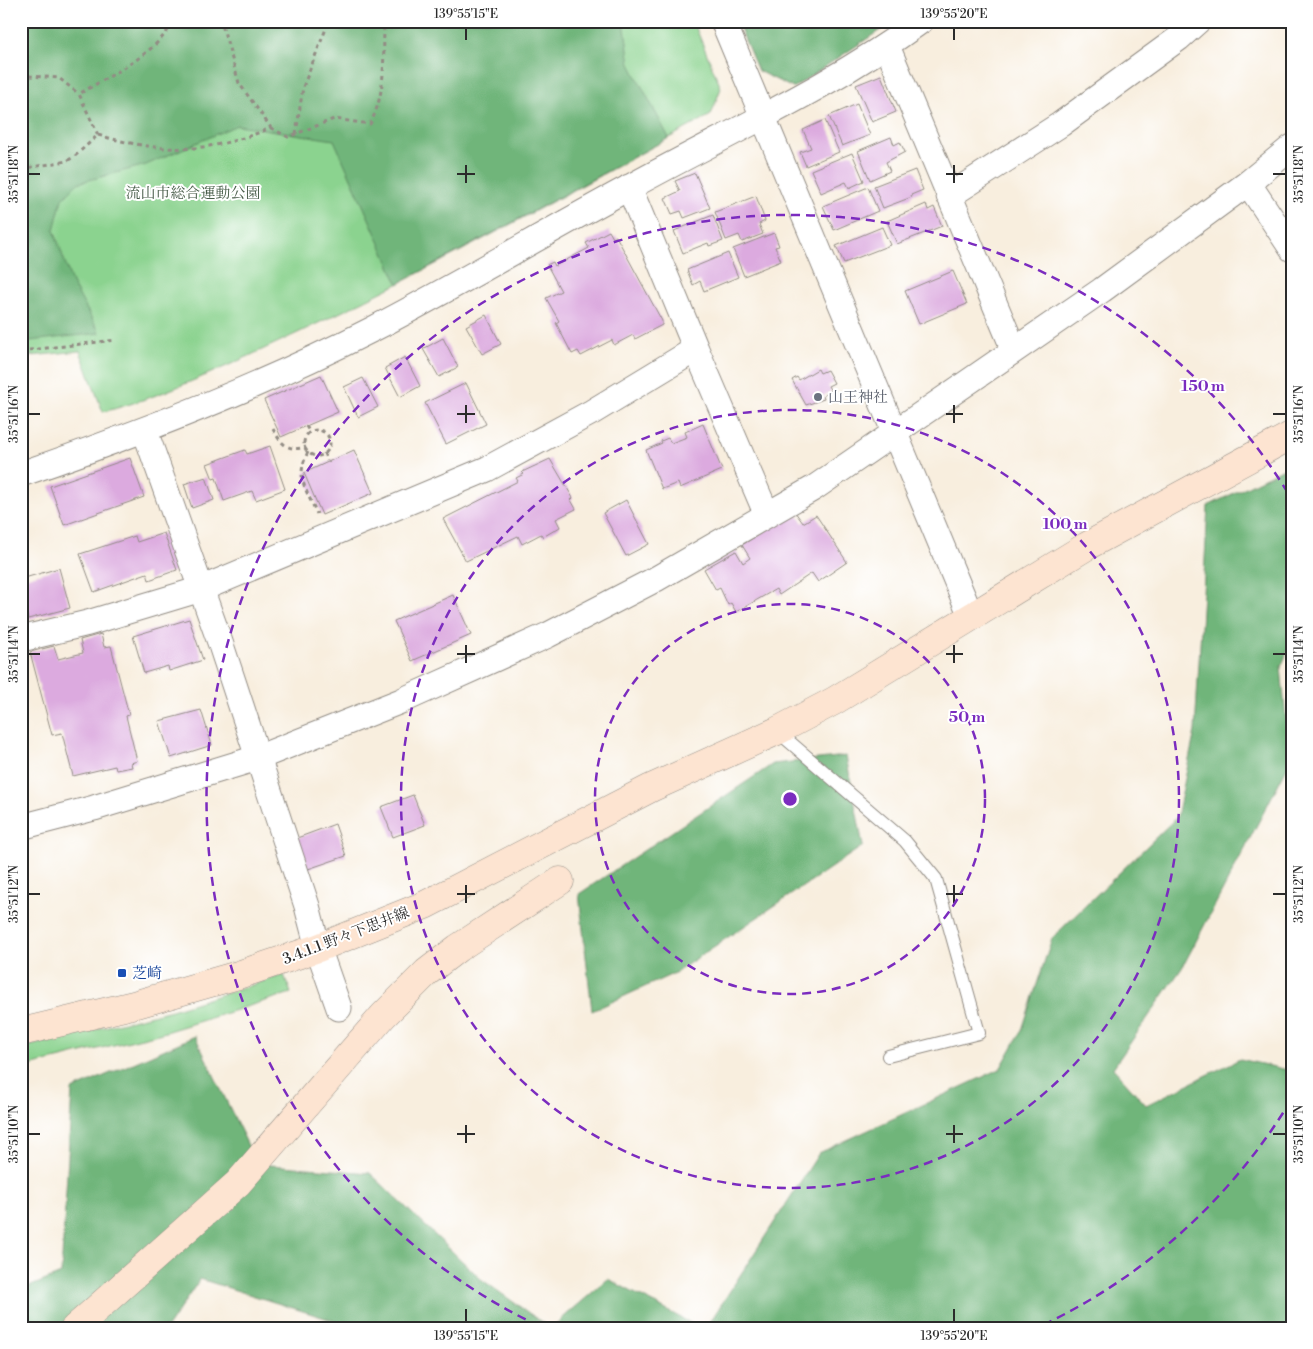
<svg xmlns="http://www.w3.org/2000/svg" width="1313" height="1349" viewBox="0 0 1313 1349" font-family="'Libre Bodoni','Noto Serif JP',serif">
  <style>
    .green { fill: #8bd38f; stroke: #5b7f5d }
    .forest { fill: #70b57a; stroke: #4e7052 }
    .building { fill: #dcaadf }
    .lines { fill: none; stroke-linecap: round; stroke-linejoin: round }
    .lane-casing { stroke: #928c84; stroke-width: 14 }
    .street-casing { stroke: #928c84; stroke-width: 27 }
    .secondary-casing { stroke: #928c84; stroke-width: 29 }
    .path { stroke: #928c84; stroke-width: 3; stroke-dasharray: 4 4; stroke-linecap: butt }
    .lane { stroke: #fff; stroke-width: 12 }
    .street { stroke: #fff; stroke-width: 25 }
    .secondary { stroke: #fde4d1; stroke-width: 28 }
    .ticks { fill: none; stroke: #2b2b2b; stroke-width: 2 }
    .ring { fill: none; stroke: #7b2cbf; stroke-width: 2.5; stroke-dasharray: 9 6 }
    .worship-dot { fill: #6b7280; stroke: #fff; stroke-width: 2 }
    .transit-dot { fill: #1a4fb4; stroke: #fff; stroke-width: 2 }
    .labels { text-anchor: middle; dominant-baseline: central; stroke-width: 4; stroke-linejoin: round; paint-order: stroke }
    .park-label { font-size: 15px; fill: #485d49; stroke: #fff }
    .worship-label { font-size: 15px; fill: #5b616d; stroke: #fff; text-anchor: start }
    .street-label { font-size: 15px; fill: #2b2b2b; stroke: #fff }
    .transit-label { font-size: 15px; fill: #164399; stroke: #fff; text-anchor: start }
    .centre { fill: #7b2cbf; stroke: #fff; stroke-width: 2.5 }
    .ring-label { font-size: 15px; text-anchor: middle; font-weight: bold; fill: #7b2cbf; stroke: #fff; stroke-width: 4; stroke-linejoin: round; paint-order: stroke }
    .neatline { fill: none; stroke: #2b2b2b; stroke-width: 2 }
    .ticks-label { font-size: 12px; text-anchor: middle; fill: #2b2b2b }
  </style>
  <rect width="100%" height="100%" fill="#fff"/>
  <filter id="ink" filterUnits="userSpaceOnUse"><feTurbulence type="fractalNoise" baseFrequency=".02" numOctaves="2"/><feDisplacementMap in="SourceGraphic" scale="10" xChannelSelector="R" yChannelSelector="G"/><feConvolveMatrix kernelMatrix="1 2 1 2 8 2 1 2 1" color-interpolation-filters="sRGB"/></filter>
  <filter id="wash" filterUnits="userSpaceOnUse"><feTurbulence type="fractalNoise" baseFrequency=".0096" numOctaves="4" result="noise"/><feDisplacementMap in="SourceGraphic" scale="20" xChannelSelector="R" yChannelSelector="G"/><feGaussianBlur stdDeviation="1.12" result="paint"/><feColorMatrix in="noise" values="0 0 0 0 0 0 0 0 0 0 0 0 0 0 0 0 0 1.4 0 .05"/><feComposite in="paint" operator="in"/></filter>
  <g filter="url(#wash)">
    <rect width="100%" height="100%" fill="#f8eede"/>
    <path class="green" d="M21,21H693L721,88L711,115C576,188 442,265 302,331C241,360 168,395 103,412L80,351L21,357Z
      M284,975L291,993L162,1033L21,1068V1048L172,1010Z"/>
    <path class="forest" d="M21,21H624L630,64L669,138L398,284L334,140L237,125L146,165L78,183L62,199L54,230L72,283L100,333L21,342Z
      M737,21H894L793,88L758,71Z
      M1292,464V641L1281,667L1290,762L1182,968L1113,1068L1146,1105L1240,1059L1292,1071V1328H706L819,1153L1000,1069L1022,1030L1052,938L1177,817L1195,731L1208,506Z
      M846,756L863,846L675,973L592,1011L579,894L773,764Z
      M195,1036L257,1164L370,1173L481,1279L550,1328H357L200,1279L167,1328H21V1290L61,1274L72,1090Z
      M608,1279L700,1328H551Z"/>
    <g id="blocks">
      <path class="building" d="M881,75L896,112L872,122L856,85Z
        M857,104L870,135L842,146L829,116Z
        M825,120L839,152L806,166L800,152L811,148L803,130Z
        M891,137L894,145L900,142L905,152L886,162L890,171L870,180L858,151Z
        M852,153L864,181L849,188L846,182L821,193L811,170Z
        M915,170L923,190L911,195L912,197L883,208L874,186Z
        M695,173L710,208L684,218L681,211L672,214L665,198L680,191L675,181Z
        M868,187L878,211L834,230L823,206Z
        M756,196L765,221L759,224L763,234L742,242L739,235L726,240L715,212Z
        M926,204L928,210L934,207L942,226L897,244L887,221Z
        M713,215L723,241L709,246L708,243L683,253L674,231Z
        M882,227L890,245L844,263L836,246Z
        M609,231L613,238L616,236L662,321V325L635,339L633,335L614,345L612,340L581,356L578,351L572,354L556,323L559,321L546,298L561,291L547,265L553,262L555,266L589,248L586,243Z
        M774,233L779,246L775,247L781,261L744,276L733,249Z
        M728,253L738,277L704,291L700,281L693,285L687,270Z
        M953,271L967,304L919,324L905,291Z
        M486,315L501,344L482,354L466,326Z
        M443,338L458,367L439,377L423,349Z
        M405,357L420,386L400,397L385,368Z
        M818,369L820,373L827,370L834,383L828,386L831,391L823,396L824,399L806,405L792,380L797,377L799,380Z
        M321,375L338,412L281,437L264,400Z
        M363,378L378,407L358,417L344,387Z
        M466,383L486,424L446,444L425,403Z
        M703,424L722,470L680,488L678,483L662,489L646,450L662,443L661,441L668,438L671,443L687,437L685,432Z
        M270,446L285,489L256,500L252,491L224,501L216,478L213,479L207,464L245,450L247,454Z
        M354,450L373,493L322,515L304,473Z
        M130,458L144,497L64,525L50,486Z
        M550,459L573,498L571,500L576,509L556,519L560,527L543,537L541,534L522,544L518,536L466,561L443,519L518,481L516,478L524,474L522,472Z
        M206,477L214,500L192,508L184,484Z
        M626,500L649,544L626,556L603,513Z
        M795,512L803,523L816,515L847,562L818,582L812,573L779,595L776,589L736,612L731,603L728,605L720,588L716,590L704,569L736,551L743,563L750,558L742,545Z
        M164,533L177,570L149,580L147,573L94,592L80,554L135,536L137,542Z
        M59,568L70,608L28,619L21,593V579Z
        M453,595L471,635L412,661L394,621Z
        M189,619L203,660L169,671L168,666L144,673L133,636Z
        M101,634L104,647L111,646L129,715L126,716L137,761L131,763L132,767L116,770L115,766L73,776L62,733L52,735L30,652L54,646L58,659L83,653L80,640Z
        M201,710L212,745L171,758L159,721Z
        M413,795L425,825L393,837L381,807Z
        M335,824L346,856L308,869L297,838Z"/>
    </g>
  </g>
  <g filter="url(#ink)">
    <use href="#blocks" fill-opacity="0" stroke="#928c84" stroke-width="1"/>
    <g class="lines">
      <defs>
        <path id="lane" d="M777,731L905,841L936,879L979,1033L888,1056"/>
        <path id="street" d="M723,21L971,616
          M887,46L1014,350
          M1248,183L1292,147
          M949,196L1061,124L1179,38L1198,21
          M696,349L767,515
          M145,431L221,645L307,906L318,948L339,1008
          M21,474C141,433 260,387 373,329C460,284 544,233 630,187C728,133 831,87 921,21
          M21,639L88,623L201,589L487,469L592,412L696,349L629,187
          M21,827L94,808L257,758L401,701L548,635L656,579L814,488L1102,290L1248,183L1292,249"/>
        <path id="secondary" d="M21,1032L137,1004L238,975L318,948L425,905L651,788L777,731L834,701L1087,546L1292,435
          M75,1328L238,1183L383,1016L427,972L458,948L560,881"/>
      </defs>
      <use href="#lane" class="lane-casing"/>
      <use href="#street" class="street-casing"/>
      <use href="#secondary" class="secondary-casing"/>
      <path class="path" d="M21,78L29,76L59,78L79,94
        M271,128L288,137L334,119L370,124C387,92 383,56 384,21
        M296,134L303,87L329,21
        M98,135C166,154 205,154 271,128L239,83L221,21
        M98,135L79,94C112,74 154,56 174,21
        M21,169L67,161L75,156L98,135
        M21,351L116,340
        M306,426L310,433
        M273,429C281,444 288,452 306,447
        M304 443a13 13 0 1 1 26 0a13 13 0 1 1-26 0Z
        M308,452C295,477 306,489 317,514
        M324,453L327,461"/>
      <use href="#lane" class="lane"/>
      <use href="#street" class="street"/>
      <use href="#secondary" class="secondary"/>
    </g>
  </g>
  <path class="ticks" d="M466,28V40M954,28V40M466,165V183M954,165V183M28,174H40M457,174H475M946,174H963M1273,174H1286M466,405V423M954,405V423M28,414H40M457,414H475M946,414H963M1273,414H1286M466,645V663M954,645V663M28,654H40M457,654H475M946,654H963M1273,654H1286M466,885V903M954,885V903M28,894H40M457,894H475M946,894H963M1273,894H1286M466,1125V1143M954,1125V1143M28,1134H40M457,1134H475M946,1134H963M1273,1134H1286M466,1309V1322M954,1309V1322"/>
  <g class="ring">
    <circle cx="790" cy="799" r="195"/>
    <circle cx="790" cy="799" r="389"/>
    <path d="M1291 1100A584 584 0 0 1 1041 1326M539 1326A584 584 0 1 1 1291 498"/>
  </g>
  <circle class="worship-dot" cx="818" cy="397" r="5"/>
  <rect class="transit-dot" x="117" y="968" width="10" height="10" rx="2.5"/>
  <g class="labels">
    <g class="park-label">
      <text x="193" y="193">流山市総合運動公園</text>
    </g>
    <g class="worship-label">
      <text x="828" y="397">山王神社</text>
    </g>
    <g class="street-label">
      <text transform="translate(346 936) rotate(-21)">3.4.1.1 野々下思井線</text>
    </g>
    <g class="transit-label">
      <text x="132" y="973">芝崎</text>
    </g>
  </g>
  <circle cx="790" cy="799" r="8" class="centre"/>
  <g class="ring-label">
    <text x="1203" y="391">150 m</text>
    <text x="1065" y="529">100 m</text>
    <text x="967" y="722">50 m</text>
  </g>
  <rect width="1313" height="1349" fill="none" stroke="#fff" stroke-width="55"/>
  <rect x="28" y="28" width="1258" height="1294" class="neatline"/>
  <g class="ticks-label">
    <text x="466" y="18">139°55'15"E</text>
    <text x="954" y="18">139°55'20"E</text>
    <text transform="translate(14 174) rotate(-90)" y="4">35°51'18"N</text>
    <text transform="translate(1299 174) rotate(-90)" y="4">35°51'18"N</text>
    <text transform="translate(14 414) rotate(-90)" y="4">35°51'16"N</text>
    <text transform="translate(1299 414) rotate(-90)" y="4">35°51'16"N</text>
    <text transform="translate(14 654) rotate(-90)" y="4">35°51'14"N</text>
    <text transform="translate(1299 654) rotate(-90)" y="4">35°51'14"N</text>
    <text transform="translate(14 894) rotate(-90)" y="4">35°51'12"N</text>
    <text transform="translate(1299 894) rotate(-90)" y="4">35°51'12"N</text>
    <text transform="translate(14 1134) rotate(-90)" y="4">35°51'10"N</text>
    <text transform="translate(1299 1134) rotate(-90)" y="4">35°51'10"N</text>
    <text x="466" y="1340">139°55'15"E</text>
    <text x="954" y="1340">139°55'20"E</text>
  </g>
</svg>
